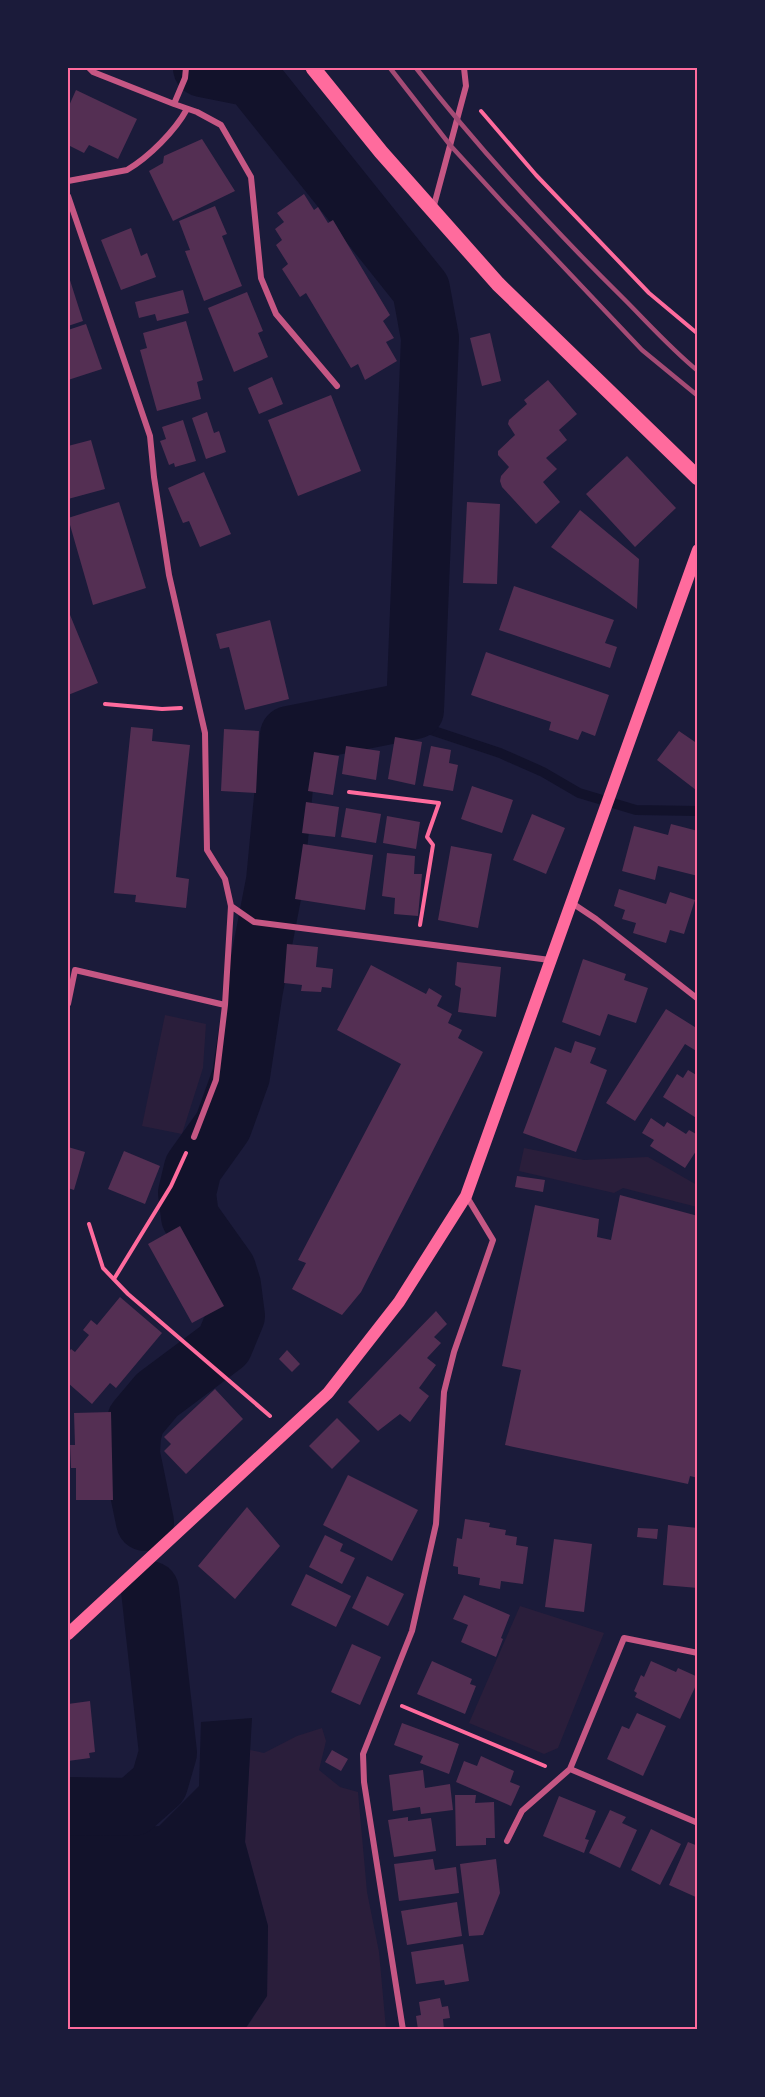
<svg xmlns="http://www.w3.org/2000/svg" width="765" height="2097" viewBox="0 0 765 2097" font-family="Lora,serif">
  <style>
    .green { fill: #2a1e3b }
    .water { fill: #12122b }
    .lines { fill: none; stroke-linecap: round; stroke-linejoin: round }
    .stream { stroke: #12122b; stroke-width: 10 }
    .river { stroke: #12122b; stroke-width: 58 }
    .building { fill: #542f53 }
    .path { stroke: #ff6b9d; stroke-width: 4 }
    .minor { stroke: #c65784; stroke-width: 6 }
    .secondary { stroke: #ff6b9d; stroke-width: 12 }
    .primary { stroke: #ff6b9d; stroke-width: 15 }
    .rail { stroke: #a44b75; stroke-width: 4.5 }
    .neatline { fill: none; stroke: #ff6b9d; stroke-width: 2 }
  </style>
  <rect width="100%" height="100%" fill="#1b1b3a"/>
  <path class="green" d="M165,1015L206,1024L203,1068L182,1134L142,1126Z
    M524,1148L584,1160L648,1157L697,1185V1207L623,1188L614,1193L519,1171Z
    M520,1606L604,1633L558,1748L544,1754L469,1723Z
    M322,1728L326,1741L319,1770L340,1787L358,1792L367,1892L379,1952L386,2029L245,2030L267,1996L268,1926L245,1842L250,1750L264,1753L297,1736Z"/>
  <path class="water" d="M252,1718L245,1842L268,1926L267,1996L245,2029H68V1833L159,1826L199,1786L201,1722Z"/>
  <g class="lines">
    <path class="stream" d="M415,710L431,730L500,753L543,772L579,793L636,810L698,811"/>
    <path class="river" d="M145,1522L131,1454L132,1436L136,1420L157,1395L224,1345L236,1316L232,1285L227,1269L190,1217L187,1193L193,1168L223,1126L241,1076L254,990L275,881L289,735L415,710L430,338L421,289L252,78L202,68
      M68,1806L133,1807L159,1784L168,1753L150,1590"/>
  </g>
  <path class="building" d="M76,90L137,119L118,159L89,145L84,153L68,145V108Z
    M202,139L235,191L173,221L149,171L163,163L164,156Z
    M304,194L314,210L318,207L328,223L333,220L390,315L383,321L394,338L386,342L397,361L365,380L358,364L351,368L306,293L300,297L282,269L288,264L276,245L282,240L275,229L284,222L277,213Z
    M215,206L227,234L222,236L242,286L204,301L185,251L190,250L179,221Z
    M131,228L141,256L147,253L156,277L121,290L101,240Z
    M68,274L83,321L68,326Z
    M183,290L189,313L157,321L155,314L139,318L135,302Z
    M247,292L263,331L258,333L268,357L234,372L208,308Z
    M186,321L203,380L197,382L201,399L157,411L140,350L147,348L143,333Z
    M86,324L102,369L68,380V330Z
    M490,333L501,381L482,386L470,338Z
    M272,377L283,404L259,414L248,388Z
    M548,380L577,414L559,430L567,440L546,458L557,469L543,482L560,502L536,524L502,487L500,481L501,476L509,467L498,455V451L515,435L508,424L509,420L527,404L524,400Z
    M331,395L361,471L298,496L268,420Z
    M207,412L214,433L219,431L226,452L206,459L192,418Z
    M183,420L196,461L175,467L174,463L169,465L160,441L166,439L162,427Z
    M91,440L105,489L68,499V446Z
    M627,456L676,508L635,547L586,494Z
    M204,472L231,534L200,547L189,521L183,523L168,488Z
    M119,502L146,588L93,605L68,518Z
    M467,502L500,504L497,584L463,583Z
    M580,510L639,559L637,609L551,547Z
    M514,586L614,620L605,643L617,647L610,668L499,630Z
    M68,610L98,683L68,695Z
    M270,620L289,699L245,710L229,647L220,649L216,634Z
    M486,652L609,695L595,736L582,731L578,740L549,730L551,722L471,695Z
    M131,727L153,729L152,741L190,745L176,877L189,879L186,908L135,902L136,895L114,893Z
    M224,729L259,731L256,793L221,791Z
    M679,731L698,744L696,790L657,760Z
    M395,737L422,742L415,785L388,779Z
    M346,746L380,751L376,780L342,774Z
    M431,746L451,750L449,763L458,765L453,791L423,786Z
    M314,752L339,756L333,795L308,791Z
    M472,786L513,800L502,833L461,819Z
    M306,802L339,807L335,837L302,833Z
    M346,808L381,814L376,843L341,837Z
    M532,814L565,828L546,874L513,860Z
    M387,816L420,822L416,849L383,843Z
    M671,824L698,831V876L658,866L655,880L622,871L634,826L668,835Z
    M303,844L373,855L365,910L295,899Z
    M451,846L492,854L478,928L438,920Z
    M387,853L415,856L414,874H422L418,916L394,914L395,898L382,896Z
    M619,889L666,904L670,892L695,900L684,934L670,930L666,943L633,933L636,923L622,919L625,910L614,906Z
    M287,944L318,947L316,967L333,969L331,988L322,987L321,992L301,991L302,985L284,983Z
    M583,959L626,974L624,980L648,988L636,1023L608,1014L600,1036L562,1022Z
    M457,962L501,967L496,1017L458,1012L461,988L455,985Z
    M371,965L426,994L429,988L442,996L437,1006L452,1014L448,1023L462,1030L458,1038L483,1052L361,1292L342,1315L292,1289L306,1263L298,1260L401,1064L337,1030Z
    M666,1009L698,1029V1052L685,1044L635,1121L606,1103Z
    M575,1041L596,1048L590,1063L607,1070L576,1152L523,1133L555,1047L571,1053Z
    M688,1070L698,1076V1119L663,1097L677,1074L683,1078Z
    M651,1118L664,1127L667,1122L686,1134L689,1130L698,1135V1148L685,1168L650,1146L654,1140L642,1133Z
    M68,1147L85,1152L74,1190L68,1188Z
    M124,1151L160,1166L145,1204L108,1189Z
    M517,1176L545,1180L543,1192L515,1187Z
    M620,1195L698,1216V1478L690,1476L688,1484L505,1445L521,1370L502,1366L535,1205L599,1219L597,1237L611,1240Z
    M180,1226L224,1306L192,1323L148,1244Z
    M120,1297L162,1333L116,1388L110,1383L92,1404L68,1383V1353L71,1349L75,1352L89,1335L83,1330L91,1320L97,1325Z
    M436,1311L447,1324L434,1337L441,1343L427,1358L436,1365L419,1388L429,1396L410,1422L400,1414L378,1431L348,1402Z
    M287,1350L300,1364L292,1372L279,1359Z
    M215,1389L243,1419L186,1474L164,1451L171,1444L164,1437Z
    M111,1412L113,1500H76V1468H71L70,1445H75L74,1413Z
    M337,1418L360,1441L332,1469L309,1446Z
    M348,1475L418,1510L392,1561L323,1525Z
    M247,1507L280,1546L235,1599L198,1566Z
    M465,1519L490,1523L489,1527L506,1530L505,1535L517,1537L516,1545L528,1547L523,1584L501,1581L500,1589L479,1585L480,1578L458,1574V1567L453,1566L457,1538L462,1539Z
    M668,1525L698,1528V1588L663,1585Z
    M638,1528L658,1529L657,1539L637,1537Z
    M325,1535L343,1544L340,1551L355,1558L342,1584L309,1567Z
    M554,1539L592,1544L584,1612L545,1607Z
    M306,1574L351,1596L336,1627L291,1605Z
    M367,1576L404,1594L388,1626L352,1608Z
    M464,1595L510,1615L501,1638L503,1639L496,1657L461,1642L468,1625L453,1619Z
    M352,1644L381,1657L360,1705L331,1692Z
    M432,1661L472,1679L470,1684L476,1686L465,1714L417,1694Z
    M651,1661L676,1672L678,1668L698,1677V1681L680,1719L635,1697L637,1693L634,1691L641,1675L644,1677Z
    M90,1701L95,1752L89,1753L90,1758L68,1761V1704Z
    M637,1713L666,1726L643,1776L607,1759L622,1726L629,1729Z
    M402,1723L459,1744L449,1774L420,1763L423,1756L394,1745Z
    M332,1750L348,1759L341,1771L325,1762Z
    M481,1756L514,1771L510,1782L520,1786L511,1806L456,1782L464,1761L477,1766Z
    M423,1770L425,1788L450,1784L453,1810L421,1814L420,1807L393,1811L389,1775Z
    M455,1795H476L475,1803L494,1802L495,1838H486V1845L456,1846Z
    M559,1796L596,1811L585,1839L589,1840L584,1853L543,1836Z
    M610,1810L626,1817L622,1823L637,1830L620,1868L589,1853Z
    M408,1817V1821L431,1818L436,1851L394,1857L388,1820Z
    M651,1829L681,1844L660,1885L631,1870Z
    M688,1842L698,1846V1898L669,1885Z
    M433,1859L435,1870L456,1867L459,1893L399,1901L394,1864Z
    M496,1859L500,1893L483,1935L469,1936L460,1864Z
    M457,1902L462,1936L407,1945L401,1911Z
    M463,1944L469,1981L445,1985L444,1980L416,1984L411,1952Z
    M440,1998L442,2007L448,2006L450,2018L443,2019L444,2030H418L416,2016L421,2015L419,2002Z"/>
  <g class="lines">
    <path class="path" d="M481,111L536,175L649,293L698,334
      M105,704L162,709L181,708
      M349,792L439,803L427,837L433,845L420,925
      M89,1224L103,1268L128,1294L270,1416
      M114,1279L171,1186L186,1153
      M402,1706L545,1766"/>
    <path class="minor" d="M89,68L93,72L174,104L185,78L186,68
      M174,104L197,112L221,125L251,177L261,278L276,314L337,386
      M68,181L127,170C149,157 175,131 187,109
      M68,196L150,436L154,477L169,575L205,733L207,850L225,879L231,906L225,1005L216,1080L194,1137
      M433,209L466,86L464,68
      M572,903L596,919L698,999
      M231,906L254,922L550,960
      M68,1004L75,970L225,1005
      M570,1769L698,1823
      M507,1841L522,1811L570,1769L624,1638L698,1653
      M403,2030L364,1782L363,1754L412,1631L436,1524L444,1392L454,1352L493,1240L467,1197"/>
    <path class="secondary" d="M68,1634L328,1393L399,1302L466,1196L698,550"/>
    <path class="primary" d="M313,68L381,152L498,284L698,478"/>
    <path class="rail" d="M390,68L450,145L503,203L642,350L698,396
      M416,68C479,149 549,225 623,298C647,322 671,349 698,371"/>
  </g>
  <rect width="765" height="2097" fill="none" stroke="#1b1b3a" stroke-width="138"/>
  <rect x="69" y="69" width="627" height="1959" class="neatline"/>
</svg>
